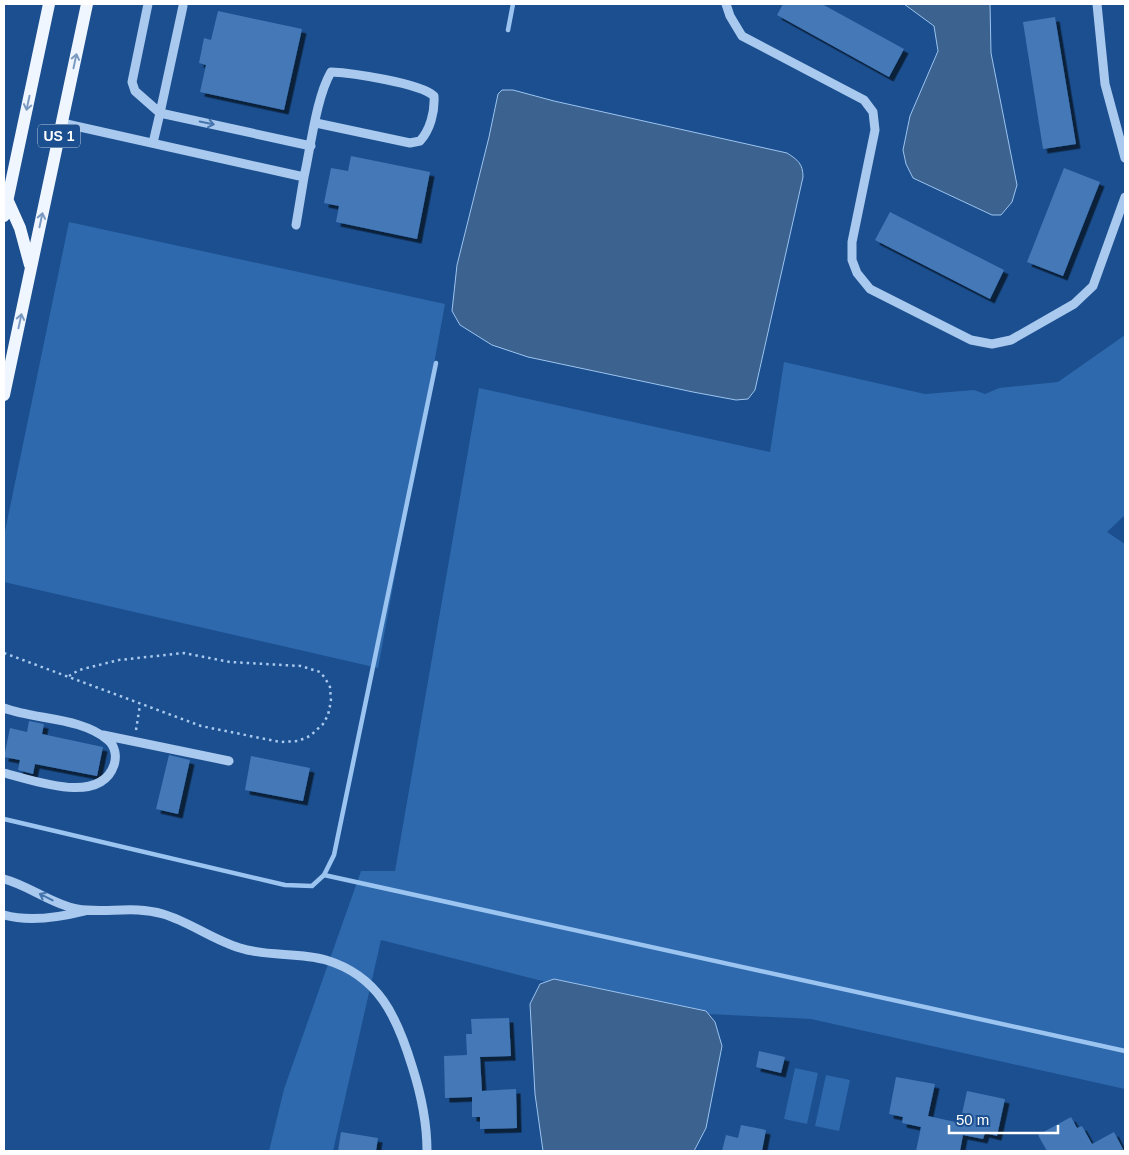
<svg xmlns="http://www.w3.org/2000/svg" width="1129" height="1155" viewBox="0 0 1129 1155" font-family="Arial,sans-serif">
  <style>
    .green { fill: #2e69ad }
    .water { fill: #3c6290; stroke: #9cc4f0 }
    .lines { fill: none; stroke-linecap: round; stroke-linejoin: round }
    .stream { stroke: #9cc4f0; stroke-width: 4.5 }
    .building { fill: #4478b7; filter: url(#shadow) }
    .path { stroke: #a9c9ee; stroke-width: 2.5; stroke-dasharray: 2.5 4; stroke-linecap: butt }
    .minor { stroke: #a9c9ee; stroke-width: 9 }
    .major { stroke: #f0f6ff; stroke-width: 12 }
    .oneway { stroke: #7b9ac1 }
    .oneway2 { stroke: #4674ac }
    .labels { text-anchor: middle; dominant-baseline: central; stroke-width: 4; stroke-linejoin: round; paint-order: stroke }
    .shield { fill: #1b4f8f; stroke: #bbcadd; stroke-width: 1 }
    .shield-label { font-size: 14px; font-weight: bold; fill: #fff }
  </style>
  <defs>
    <filter id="shadow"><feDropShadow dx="4.5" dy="4.5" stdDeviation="0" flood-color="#0009"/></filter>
  </defs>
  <rect width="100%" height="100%" fill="#1b4f8f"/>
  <path class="green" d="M69,222L445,304L378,668L4,582V536Z
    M1125,335V515L1107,532L1125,544V1089L811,1019L708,1014L706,1011L554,979L546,982L381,940L333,1151H269L284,1089L361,871H395L479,388L770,452L784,362L925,394L974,390L985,394L999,388L1058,382Z
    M795,1068L818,1073L807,1124L784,1119Z
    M826,1075L850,1080L839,1131L815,1126Z"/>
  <path class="water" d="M904,4H990L991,53L1017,185L1012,202L1001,215H992L913,178L906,164L903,150L910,116L938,51L934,26Z
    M502,90H513L554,101L787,153C798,160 803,164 803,177L755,390L748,399L736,400L693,392L528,357L492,345L460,325L452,311L457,265L489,137L498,94Z
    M554,979L706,1011L715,1022L722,1046L706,1128L694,1151H543L535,1094L530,1004L540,984Z"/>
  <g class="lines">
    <path class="stream" d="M508,30L513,4
      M4,819L285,885L312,886L324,875L334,855L436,363
      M324,875L1125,1051"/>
  </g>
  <path class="building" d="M783,4H822L904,49L889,77L777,15Z
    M218,11L302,29L284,110L200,92L206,65L199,63L204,38L211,40Z
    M1055,17L1076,144L1043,149L1023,22Z
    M351,156L430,172L417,239L336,222L339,206L324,203L331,168L348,171Z
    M1064,168L1100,182L1063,276L1027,262Z
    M890,212L1004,270L990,299L875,240Z
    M29,721L44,724L42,734L103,747L97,776L35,764L33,774L18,770L20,760L4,757L10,728L27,732Z
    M169,755L190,760L178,814L156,809Z
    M251,756L310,768L303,801L245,790Z
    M509,1018L511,1056L480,1057L482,1091L516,1089L517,1128L480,1129V1117H472V1097L445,1098L444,1056L467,1055L466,1034H472L471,1019Z
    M759,1051L785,1057L781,1073L756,1067Z
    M896,1077L935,1084L928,1116L960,1123L967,1091L1005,1099L997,1136L985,1133L983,1139L963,1135L960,1151H916L921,1127L902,1123L903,1117L889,1114Z
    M1071,1117L1077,1128L1082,1126L1092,1144L1114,1132L1124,1151H1047L1038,1135Z
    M741,1125L766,1130L762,1151H722L726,1135L738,1138Z
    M341,1132L378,1138L376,1151H338Z"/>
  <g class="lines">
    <path class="path" d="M4,653L201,726L280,742L298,741L310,736L323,724L328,715L331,701L330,687L325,678L320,672L301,666L230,662L184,653L119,660L79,670L69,676
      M136,730L140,705"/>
    <path class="minor" d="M148,4L132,82L135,91L160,113L153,143
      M726,4L730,16L742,36L864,100L873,112L875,130L852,242V260L857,273L870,289L971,340L992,344L1011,340L1074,304L1093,286L1125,197
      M1097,4L1105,84L1125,158
      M183,6L160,113L311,146
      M62,123L304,177C311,146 316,98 331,72C352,73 420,83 434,96C435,112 430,130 420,141L410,143L316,123
      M296,225L304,177
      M4,708C36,720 81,717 108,740C115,746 117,756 114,765C100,806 33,780 4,773
      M103,735L229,761
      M4,879C30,886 51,904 77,909C106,914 132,905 163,914C190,922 213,940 240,948C267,957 298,952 326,960C379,976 397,1017 412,1066C421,1094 427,1122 427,1151
      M4,915C29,922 61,917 85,911"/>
    <path class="major" d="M7,199L20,228L30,265
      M4,216L49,4
      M4,395L87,4"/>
  </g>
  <defs><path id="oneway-shaft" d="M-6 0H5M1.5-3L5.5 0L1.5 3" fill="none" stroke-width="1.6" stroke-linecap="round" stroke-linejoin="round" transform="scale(1.25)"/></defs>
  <g class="oneway">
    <use href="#oneway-shaft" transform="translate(75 61) rotate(-78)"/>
    <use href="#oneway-shaft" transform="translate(28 103) rotate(102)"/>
    <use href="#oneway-shaft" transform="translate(41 220) rotate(-78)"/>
    <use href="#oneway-shaft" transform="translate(20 321) rotate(-78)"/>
  </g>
  <g class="oneway2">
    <use href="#oneway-shaft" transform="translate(207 123) rotate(12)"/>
    <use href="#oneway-shaft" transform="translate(46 897) rotate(-153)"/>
  </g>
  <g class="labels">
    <rect class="shield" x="38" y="124.5" width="42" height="23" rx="4"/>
    <g class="shield-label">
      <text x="59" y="136">US 1</text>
    </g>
  </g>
  <rect width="1129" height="1155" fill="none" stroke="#ffffff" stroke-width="10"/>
  <path d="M949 1125v8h109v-8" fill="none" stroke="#ffffff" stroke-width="2.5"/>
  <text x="956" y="1125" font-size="15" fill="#ffffff" stroke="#1b4f8f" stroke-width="4" paint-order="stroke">50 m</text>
</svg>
